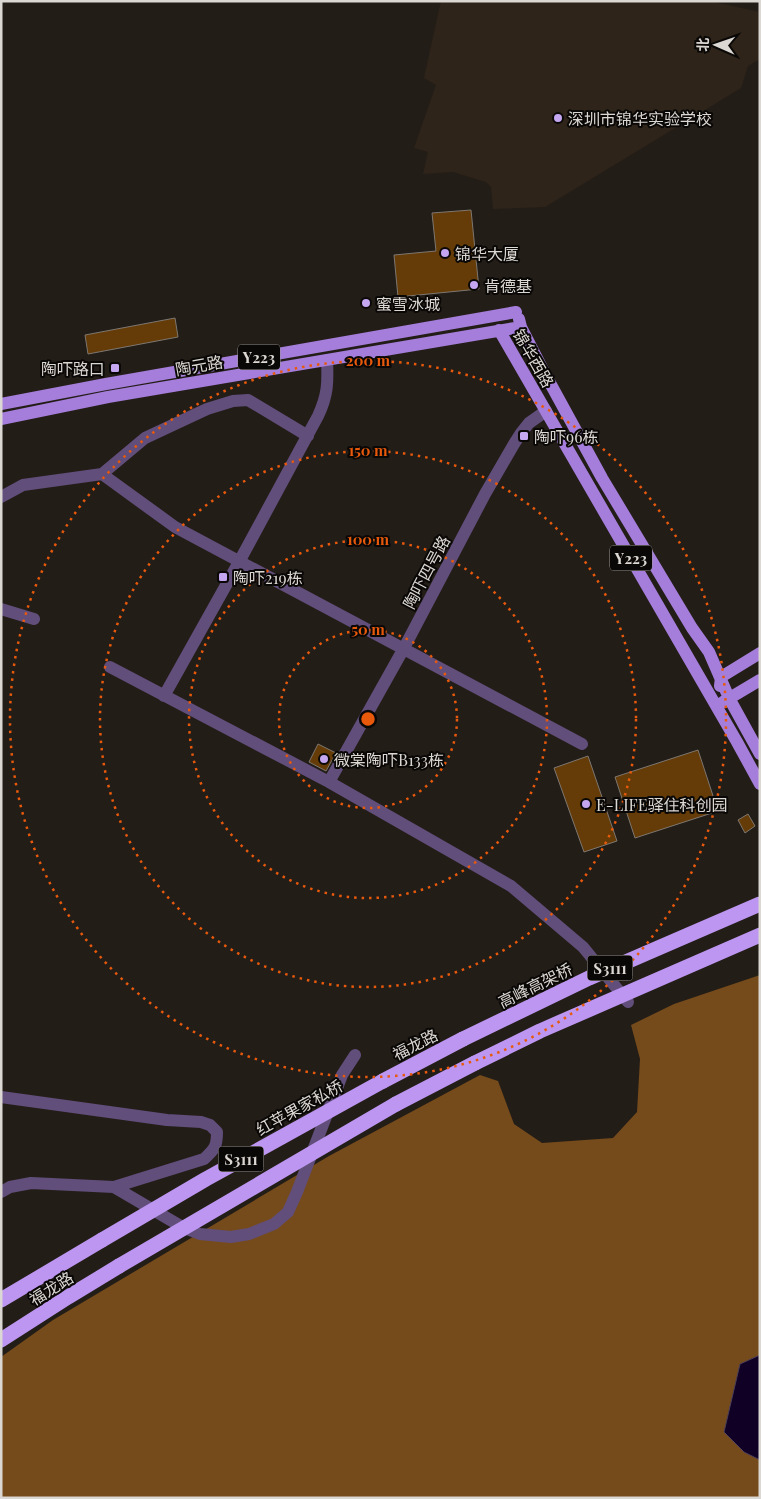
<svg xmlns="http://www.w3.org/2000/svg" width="761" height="1499" viewBox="0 0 761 1499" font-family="'Playfair Display','Noto Sans SC',serif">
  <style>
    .built { fill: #2e241a }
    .forest { fill: #754b1b }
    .water { fill: #110025; stroke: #4e4059 }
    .building { fill: #653c07; stroke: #7e7770 }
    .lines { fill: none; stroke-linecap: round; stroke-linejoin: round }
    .street { stroke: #614e7b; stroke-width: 12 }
    .primary { stroke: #a57dda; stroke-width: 12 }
    .highway { stroke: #bc96f0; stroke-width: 15 }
    .highway-bridge { stroke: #bc96f0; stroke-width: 15 }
    .ring { fill: none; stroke: #e8590c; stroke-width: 2.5; stroke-dasharray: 2.5 5 }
    .poi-dot { fill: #c5a7f1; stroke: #0a0806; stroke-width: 2 }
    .labels { text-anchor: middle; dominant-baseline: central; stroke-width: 4; stroke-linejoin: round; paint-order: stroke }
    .shield { fill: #0a0806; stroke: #9c9996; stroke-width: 1 }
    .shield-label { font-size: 15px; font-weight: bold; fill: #dbd7d3 }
    .poi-label { font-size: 16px; fill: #dbd7d3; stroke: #0a0806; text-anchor: start }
    .street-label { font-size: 16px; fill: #dbd7d3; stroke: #0a0806 }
    .centre { fill: #e8590c; stroke: #0a0806; stroke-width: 2.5 }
    .ring-label { font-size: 15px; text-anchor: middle; font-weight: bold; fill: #e8590c; stroke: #0a0806; stroke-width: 4; stroke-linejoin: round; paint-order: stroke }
  </style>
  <rect width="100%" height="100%" fill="#231d18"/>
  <path class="built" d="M441,1H710L760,12V59L748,66L741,88L545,207L493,209L491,187L486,182L453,172L423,174L428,152L414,148L436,85L424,78Z"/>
  <path class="forest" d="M760,975V1355L740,1364L724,1432L744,1452L760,1460V1498H1V1357L53,1320L329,1156L480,1075L498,1081L514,1124L542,1143L613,1138L637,1112L640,1059L631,1025L674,1004Z"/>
  <path class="water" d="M760,1355V1460L744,1452L724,1432L740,1364Z"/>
  <path class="building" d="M471,210L479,289L398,297L394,255L436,251L432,213Z
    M175,318L178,337L88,354L85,335Z
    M318,744L336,753L326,771L309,762Z
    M698,750L718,811L635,838L615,777Z
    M588,756L617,841L584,852L554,768Z
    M748,814L755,826L745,833L738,820Z"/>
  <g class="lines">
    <path class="street" d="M102,474L175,527L582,744
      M1,497L23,485L102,474L145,438L207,409L233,401L248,400L308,436
      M1,609L34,619
      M110,667L329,782L511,886L583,947L628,1002
      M164,696L239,562L318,416C328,395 328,382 327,360
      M329,782L404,648L485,494L514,444L521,433L529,423L546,411
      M1,1097L167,1120L201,1122L210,1125L217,1132C217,1146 215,1149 204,1159L114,1187L31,1183L10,1187L1,1192
      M114,1187L184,1228L200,1234L231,1237L249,1234L274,1224L288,1212L297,1192L342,1075L355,1055"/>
    <path class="primary" d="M519,319L521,327L544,372L602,478L692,628L709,652L729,698L760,754
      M499,330L737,742L760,784
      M1,404L106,384L516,312
      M1,419L108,397L521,327
      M720,686L721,677L760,653
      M723,702L760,680"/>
    <path class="highway" d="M383,1081L463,1039
      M396,1104L475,1063
      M1,1300L102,1240
      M1,1340L68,1297L119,1266"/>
    <path class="highway-bridge" d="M463,1039L589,978L760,904
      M475,1063L540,1031L760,935
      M102,1240L206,1179L383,1081
      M119,1266L396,1104"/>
  </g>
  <g class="ring">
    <circle cx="368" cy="719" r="89"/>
    <circle cx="368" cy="719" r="179"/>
    <circle cx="368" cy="719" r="268"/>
    <circle cx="368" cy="719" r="358"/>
  </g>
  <g class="poi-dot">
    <circle cx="558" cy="118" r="5"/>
    <circle cx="445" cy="253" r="5"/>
    <circle cx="474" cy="285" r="5"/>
    <circle cx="366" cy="303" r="5"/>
    <rect x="110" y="363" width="10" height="10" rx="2.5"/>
    <rect x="519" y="431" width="10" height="10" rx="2.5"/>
    <rect x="218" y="572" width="10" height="10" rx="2.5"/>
    <circle cx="324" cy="759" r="5"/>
    <circle cx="586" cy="804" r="5"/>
  </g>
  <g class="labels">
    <g class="shield">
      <rect x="238" y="344.5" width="42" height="25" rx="4"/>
      <rect x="610" y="545.5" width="42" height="25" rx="4"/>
      <rect x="587.5" y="955.5" width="45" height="25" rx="4"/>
      <rect x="218.5" y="1146.5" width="45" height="25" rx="4"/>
    </g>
    <g class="shield-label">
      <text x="259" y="357">Y223</text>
      <text x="631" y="558">Y223</text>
      <text x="610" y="968">S3111</text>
      <text x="241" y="1159">S3111</text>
    </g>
    <g class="poi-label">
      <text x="568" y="118">深圳市锦华实验学校</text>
      <text x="455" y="253">锦华大厦</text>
      <text x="484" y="285">肯德基</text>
      <text x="376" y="303">蜜雪冰城</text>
      <text x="105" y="368" text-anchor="end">陶吓路口</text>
      <text x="534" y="436">陶吓96栋</text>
      <text x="233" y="577">陶吓219栋</text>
      <text x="334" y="759">微棠陶吓B133栋</text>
      <text x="596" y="804">E-LIFE驿住科创园</text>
    </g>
    <g class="street-label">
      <text transform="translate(534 358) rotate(60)">锦华西路</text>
      <text transform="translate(199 365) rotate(-10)">陶元路</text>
      <text transform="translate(426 572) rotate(-62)">陶吓四号路</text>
      <text transform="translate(535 985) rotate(-26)">高峰高架桥</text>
      <text transform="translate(415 1044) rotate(-27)">福龙路</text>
      <text transform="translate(299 1107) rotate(-29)">红苹果家私桥</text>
      <text transform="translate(51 1288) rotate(-32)">福龙路</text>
    </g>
  </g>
  <circle cx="368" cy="719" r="8" class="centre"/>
  <g class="ring-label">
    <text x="368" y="366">200 m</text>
    <text x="368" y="456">150 m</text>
    <text x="368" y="545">100 m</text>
    <text x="368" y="635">50 m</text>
  </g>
  <rect width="761" height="1499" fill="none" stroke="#dbd7d3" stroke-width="5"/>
  <g transform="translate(716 45) rotate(272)" stroke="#0a0806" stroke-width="4" paint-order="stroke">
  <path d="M0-4L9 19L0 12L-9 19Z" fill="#dbd7d3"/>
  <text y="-8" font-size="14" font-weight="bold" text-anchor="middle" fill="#dbd7d3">北</text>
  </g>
</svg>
